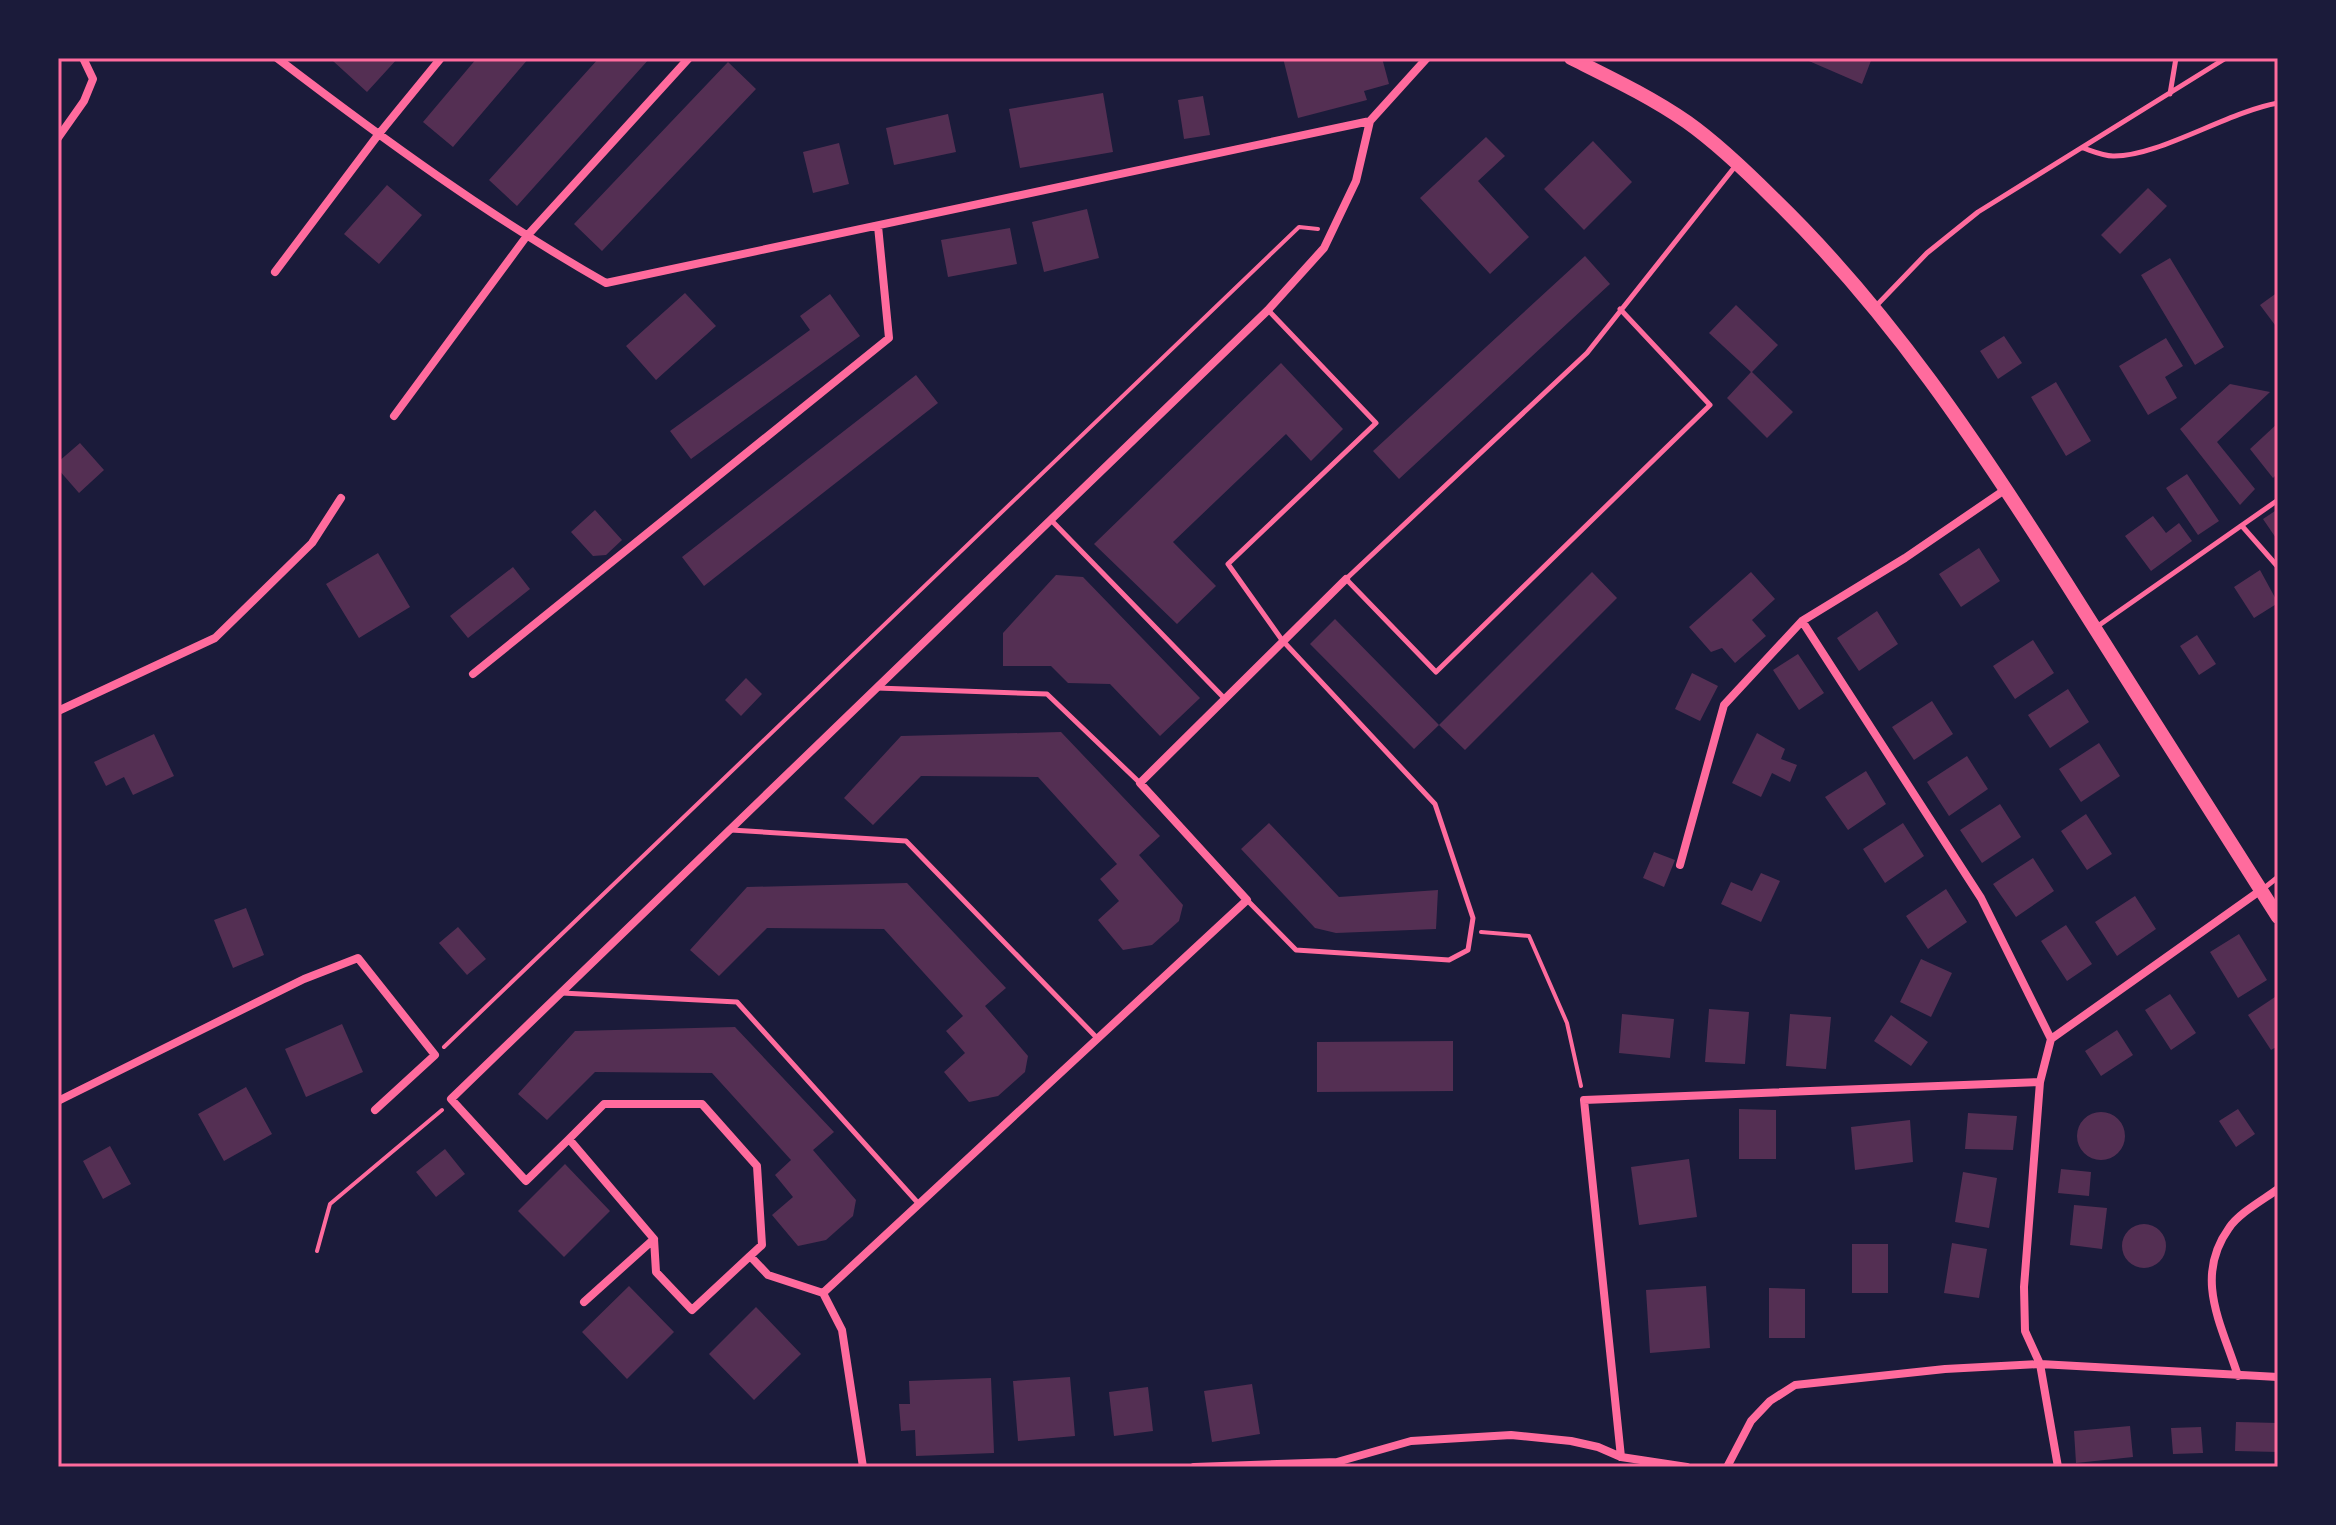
<svg xmlns="http://www.w3.org/2000/svg" width="2336" height="1525" viewBox="0 0 2336 1525" font-family="'Golos Text',sans-serif">
  <style>
    .building { fill: #542f53 }
    .lines { fill: none; stroke-linecap: round; stroke-linejoin: round }
    .path { stroke: #ff6b9d; stroke-width: 4 }
    .service { stroke: #ff6b9d; stroke-width: 5 }
    .minor { stroke: #ff6b9d; stroke-width: 8 }
    .secondary { stroke: #ff6b9d; stroke-width: 14 }
    .neatline { fill: none; stroke: #ff6b9d; stroke-width: 3 }
  </style>
  <rect width="100%" height="100%" fill="#1b1b3a"/>
  <path class="building" d="M336,58H398L367,92L333,61Z
    M477,58H529L453,147L423,122Z
    M599,58H650L517,206L489,180Z
    M1283,58H1382L1389,84L1364,91L1367,100L1298,118Z
    M1802,58H1872L1862,84Z
    M728,62L756,89L602,251L574,224Z
    M1103,93L1113,152L1020,168L1009,109Z
    M1203,96L1210,135L1184,139L1178,100Z
    M948,114L956,152L894,165L886,128Z
    M1486,137L1505,156L1478,181L1529,237L1490,274L1420,198Z
    M1593,141L1632,182L1584,230L1544,189Z
    M839,143L849,184L813,193L803,152Z
    M387,185L422,215L379,264L344,234Z
    M2148,188L2167,206L2120,254L2101,235Z
    M1087,209L1099,258L1044,272L1032,222Z
    M1010,228L1017,264L948,277L941,240Z
    M1585,256L1610,284L1399,479L1373,451Z
    M2170,258L2224,347L2195,365L2141,275Z
    M2278,292V329L2260,305Z
    M685,293L716,326L656,380L626,346Z
    M830,294L860,336L691,459L670,431L810,330L800,316Z
    M1736,305L1778,345L1752,372L1793,412L1767,438L1727,398L1751,372L1709,333Z
    M2004,336L2022,363L1998,379L1980,351Z
    M2166,338L2183,366L2165,377L2177,398L2148,415L2119,366Z
    M1281,363L1343,429L1311,461L1286,434L1173,542L1216,586L1177,624L1094,544Z
    M916,375L938,403L704,586L682,557Z
    M2056,382L2091,441L2066,456L2031,397Z
    M2230,384L2270,392L2217,442L2255,489L2240,505L2180,429Z
    M2278,423V473L2273,478L2250,449Z
    M80,443L104,470L79,493L58,469V462Z
    M2187,474L2219,521L2198,535L2166,488Z
    M2278,509V541L2263,519Z
    M595,510L622,540L606,555L593,556L571,532Z
    M2153,516L2166,533L2179,523L2192,541L2151,571L2125,536Z
    M1979,548L2000,581L1961,607L1939,574Z
    M378,553L410,607L359,638L326,584Z
    M513,567L530,589L468,638L450,616Z
    M2260,570L2278,603L2254,618L2234,587Z
    M1592,572L1617,598L1465,750L1439,725L1414,749L1310,644L1335,619L1439,725Z
    M1751,572L1775,599L1752,620L1766,636L1735,663L1722,648L1711,652L1689,627Z
    M1056,575L1083,577L1200,698L1160,736L1110,684L1068,683L1051,666H1003V633Z
    M1877,611L1898,644L1859,671L1837,638Z
    M2197,635L2216,664L2199,675L2180,646Z
    M2033,640L2054,673L2015,699L1993,666Z
    M1798,654L1824,693L1799,710L1773,670Z
    M1692,673L1718,686L1700,721L1675,709Z
    M746,678L762,694L741,716L725,700Z
    M2068,689L2089,722L2050,748L2028,715Z
    M1932,701L1953,734L1914,760L1892,727Z
    M1061,732L1160,836L1139,855L1183,905L1179,921L1152,945L1123,950L1098,920L1119,901L1100,879L1117,864L1038,777L921,776L873,825L844,798L901,736Z
    M1757,733L1785,749L1781,759L1797,765L1790,782L1772,773L1761,797L1732,783Z
    M154,734L174,776L133,795L124,777L106,786L94,762Z
    M2099,743L2120,776L2081,802L2059,769Z
    M1967,756L1988,789L1949,816L1927,782Z
    M1866,771L1886,804L1848,830L1825,797Z
    M2000,804L2021,837L1982,863L1960,830Z
    M2086,814L2112,854L2087,870L2061,831Z
    M1269,823L1339,897L1438,890L1436,929L1336,933L1315,928L1241,849Z
    M1903,823L1924,856L1885,883L1863,849Z
    M1654,852L1675,860L1664,887L1643,878Z
    M2033,858L2054,891L2016,917L1993,884Z
    M1761,873L1780,881L1761,922L1721,904L1731,882L1752,891Z
    M907,883L1006,988L985,1006L1028,1056L1025,1072L998,1096L969,1102L944,1072L965,1053L946,1031L963,1016L884,929L767,928L719,976L690,950L747,887Z
    M1946,889L1967,922L1928,949L1906,916Z
    M2135,896L2156,929L2117,956L2095,922Z
    M246,908L264,955L233,968L214,920Z
    M2066,925L2092,964L2067,981L2041,941Z
    M458,927L486,959L467,975L439,943Z
    M2239,934L2267,980L2238,998L2210,952Z
    M1921,959L1952,973L1931,1017L1900,1002Z
    M2170,994L2196,1033L2171,1050L2145,1010Z
    M2278,995V1046L2271,1050L2248,1015Z
    M1709,1009L1749,1012L1745,1064L1705,1062Z
    M1622,1014L1674,1019L1670,1058L1619,1053Z
    M1790,1014L1831,1017L1826,1069L1786,1066Z
    M1891,1015L1928,1042L1911,1066L1874,1041Z
    M342,1024L363,1072L306,1097L285,1049Z
    M735,1027L834,1132L813,1150L856,1200L853,1216L826,1240L798,1246L772,1215L793,1197L775,1175L791,1160L712,1073L595,1072L547,1120L518,1094L575,1031Z
    M2117,1030L2133,1055L2101,1076L2085,1051Z
    M1453,1041V1091L1317,1092V1042Z
    M246,1087L272,1134L224,1161L198,1114Z
    M1739,1109L1776,1110V1159H1739Z
    M2238,1109L2255,1134L2236,1147L2219,1121Z
    M2077 1136a24 24 0 1 1 48 0a24 24 0 1 1-48 0Z
    M1968,1113L2017,1116L2013,1150L1965,1149Z
    M1910,1120L1913,1162L1855,1170L1851,1127Z
    M110,1146L131,1184L103,1199L83,1161Z
    M445,1149L465,1174L436,1197L416,1172Z
    M1689,1159L1697,1217L1639,1225L1631,1167Z
    M565,1164L610,1211L564,1257L518,1211Z
    M2061,1169L2091,1172L2089,1196L2058,1193Z
    M1963,1172L1997,1178L1989,1228L1955,1222Z
    M2074,1205L2107,1208L2102,1249L2070,1245Z
    M2122 1246a22 22 0 1 1 44 0a22 22 0 1 1-44 0Z
    M1952,1243L1987,1249L1979,1298L1944,1293Z
    M1852,1244H1888V1293H1852Z
    M629,1286L674,1332L627,1379L582,1332Z
    M1706,1286L1710,1348L1650,1353L1646,1290Z
    M1769,1288L1805,1289V1338H1769Z
    M756,1307L801,1354L754,1400L709,1354Z
    M1070,1377L1075,1436L1018,1441L1013,1381Z
    M991,1378L994,1453L916,1456L915,1430L901,1431L899,1404H910L909,1381Z
    M1252,1384L1260,1434L1212,1442L1204,1391Z
    M1148,1387L1153,1431L1114,1436L1109,1392Z
    M2236,1422L2278,1423V1452L2235,1451Z
    M2130,1426L2133,1457L2076,1463L2074,1431Z
    M2201,1427L2203,1453L2173,1454L2171,1428Z"/>
  <g class="lines">
    <path class="path" d="M1481,932L1529,936L1567,1023L1581,1086
      M444,1047L1299,227L1318,229
      M317,1251L330,1204L442,1110"/>
    <path class="service" d="M2170,94L2176,58
      M2083,148C2092,151 2103,156 2113,156C2158,157 2227,112 2278,103
      M1876,306L1927,253L1978,212L2226,58
      M1620,309L1710,405L1436,672L1346,579L1587,353L1737,164
      M1051,520L1225,699
      M2242,526L2278,567
      M2095,628L2278,500
      M877,688L1047,694L1140,783
      M731,830L906,841L1097,1038
      M2263,889L2278,877
      M1247,900L1296,950L1449,960L1468,950L1473,918L1435,804L1282,640L1228,564L1376,423L1269,311
      M562,993L737,1002L918,1203"/>
    <path class="minor" d="M277,58C383,139 490,217 606,283L1370,121
      M58,138L84,101L93,79L83,58
      M275,272L378,135L441,58
      M394,416L526,237L689,58
      M1802,621L1981,898L2051,1039
      M473,674L889,338L878,226
      M58,711L215,638L312,543L341,498
      M1680,865L1724,705L1802,621L1905,558L2006,489
      M58,1101L304,979L358,958L435,1055L375,1110
      M569,1139L604,1104H702L757,1166L762,1245L750,1256
      M823,1293L768,1275L750,1256L692,1310L656,1272L654,1239L569,1139L526,1181L451,1099L1268,310L1324,248L1356,181L1370,121L1427,58
      M584,1302L654,1239
      M2238,1376C2222,1325 2193,1278 2229,1228C2239,1213 2263,1200 2278,1189
      M1621,1457L1584,1100L2040,1082
      M863,1467L842,1330L823,1293L1247,900L1140,783L1346,579
      M1194,1467L1337,1462L1411,1441L1511,1435L1571,1441L1598,1447L1621,1457L1687,1467
      M1727,1467L1751,1421L1770,1401L1795,1385L1945,1369L2040,1364L2278,1377
      M2058,1467L2040,1364L2025,1331L2024,1287L2040,1082L2051,1039L2261,890"/>
    <path class="secondary" d="M1571,58C1611,78 1651,97 1687,122C1718,144 1746,171 1773,198C1890,311 1978,444 2065,581C2136,693 2206,805 2278,917"/>
  </g>
  <rect width="2336" height="1525" fill="none" stroke="#1b1b3a" stroke-width="120"/>
  <rect x="60" y="60" width="2216" height="1405" class="neatline"/>
</svg>
